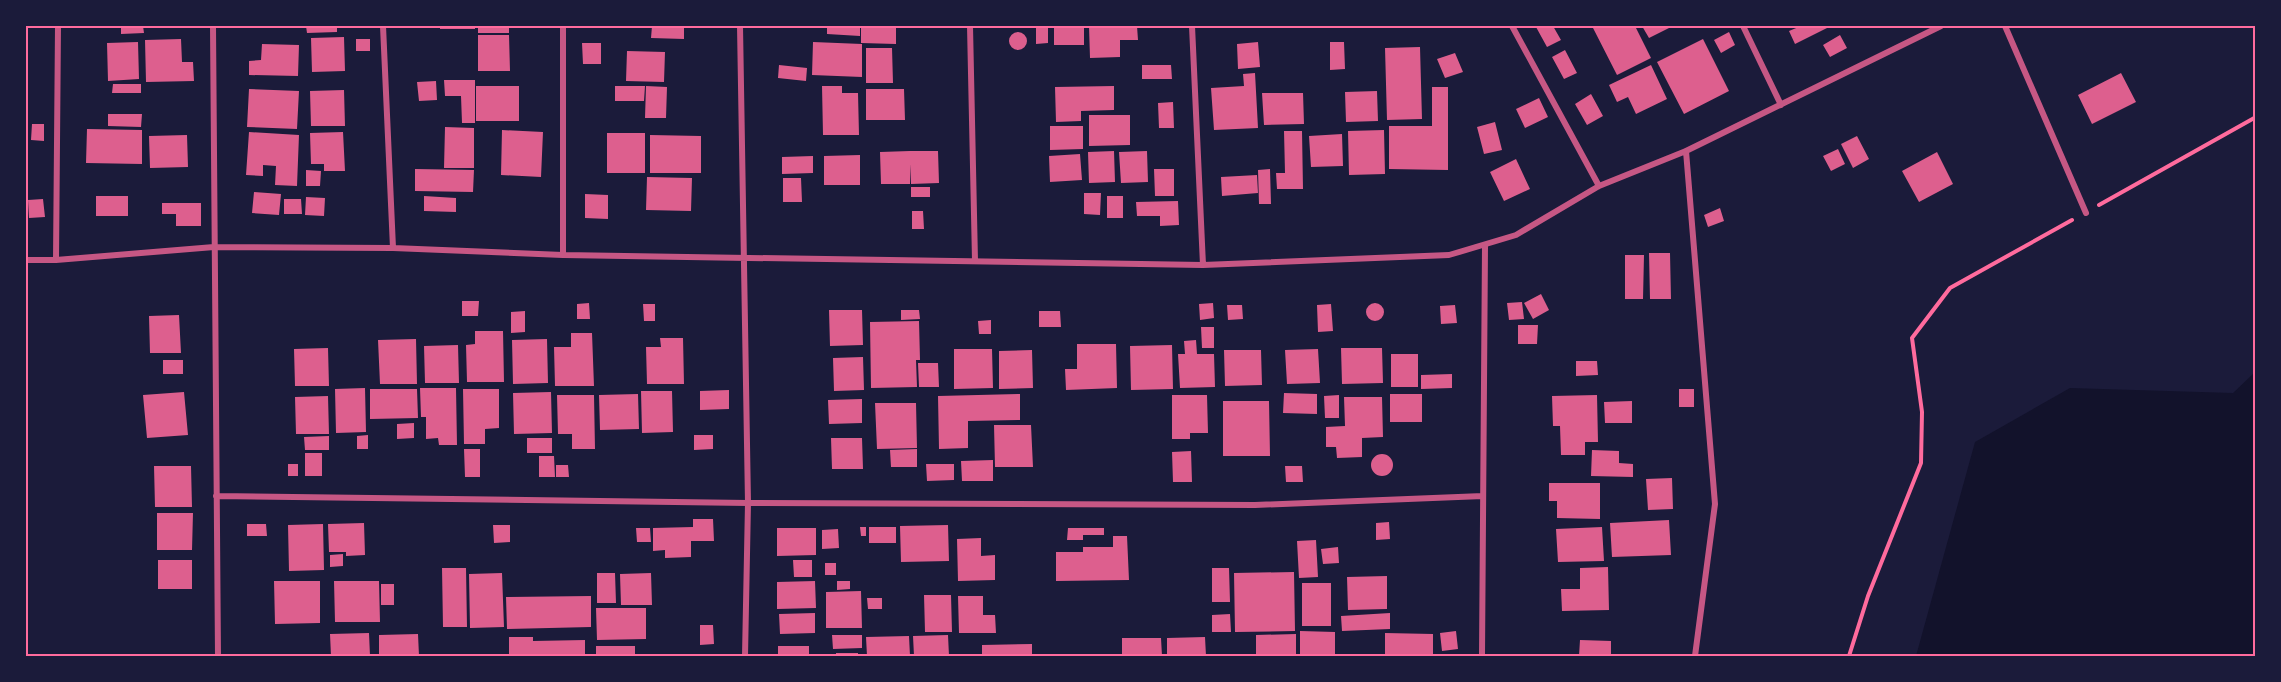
<svg xmlns="http://www.w3.org/2000/svg" width="2281" height="682" viewBox="0 0 2281 682" font-family="'Nunito Sans',sans-serif">
  <style>
    .water { fill: #12122b }
    .building { fill: #dd5f8e }
    .lines { fill: none; stroke-linecap: round; stroke-linejoin: round }
    .path { stroke: #ff6b9d; stroke-width: 4 }
    .minor { stroke: #c65784; stroke-width: 6 }
    .neatline { fill: none; stroke: #ff6b9d; stroke-width: 2 }
  </style>
  <rect width="100%" height="100%" fill="#1b1b3a"/>
  <path class="water" d="M2255,372V656H1916L1975,442L2070,388L2233,393Z"/>
  <path class="building" d="M121,26H143L144,33L121,34Z
    M306,26H337V32L307,33Z
    M440,26H475V29H440Z
    M478,26H509V33H478Z
    M652,26H684V39L651,38Z
    M827,26H860V36L827,34Z
    M861,26H896V44L861,43Z
    M1036,26H1048V43L1036,44Z
    M1054,26H1084V45H1054Z
    M1089,26H1137L1138,40H1120V57L1090,58Z
    M1539,26H1553L1561,40L1547,47L1536,27Z
    M1592,26H1635L1651,58L1617,75Z
    M1642,26H1673L1649,38Z
    M1801,26H1831L1795,44L1789,31Z
    M1009 41a9 9 0 1 1 18 0a9 9 0 1 1-18 0Z
    M1729,32L1735,45L1721,53L1714,40Z
    M478,35H509L510,71H478Z
    M1840,35L1847,48L1830,57L1823,45Z
    M344,37L345,71L312,72L311,38Z
    M181,39L182,62H193L194,81L146,82L145,40Z
    M356,39H370V51H356Z
    M1703,39L1729,91L1684,114L1657,62Z
    M138,42L139,79L108,81L107,43Z
    M813,42L862,44V77L812,75Z
    M1258,42L1260,67L1238,69L1237,44Z
    M1330,42H1344L1345,69L1330,70Z
    M582,43H601V64H583Z
    M262,44L299,45L298,76L249,75V61L261,60Z
    M1420,47L1422,119L1387,120L1385,48Z
    M866,48H892L893,83H866Z
    M1565,50L1577,73L1564,79L1552,57Z
    M627,51L665,52L664,82L626,81Z
    M1455,53L1463,72L1445,78L1437,59Z
    M779,65L807,68L806,81L778,78Z
    M1142,65H1171L1172,79H1142Z
    M1651,65L1667,99L1636,114L1628,97L1617,102L1609,85Z
    M1255,73L1258,128L1214,130L1211,88L1244,86L1243,74Z
    M2121,73L2136,102L2092,124L2078,95Z
    M444,80H475V123H462L461,96H445Z
    M436,81L437,100L419,101L417,82Z
    M113,84H141V93H112Z
    M476,86H519V121H476Z
    M615,86H645L644,101H615Z
    M646,86L667,87L666,118H645Z
    M822,86H842V93H858L859,135H823Z
    M1114,86V110L1081,111V121L1056,122L1055,87Z
    M1432,87H1448V170L1389,169V126H1432Z
    M249,89L299,91L297,129L247,127Z
    M866,89H904L905,120H866Z
    M344,90L345,126H311L310,91Z
    M1377,91L1378,121L1346,122L1345,92Z
    M1262,93H1303L1304,124L1264,125Z
    M1591,94L1603,116L1587,125L1575,104Z
    M1539,98L1548,117L1525,128L1516,109Z
    M1173,102L1174,128H1159L1158,103Z
    M108,114H142L141,127L108,126Z
    M1089,115H1130V145L1089,146Z
    M1495,122L1502,150L1484,154L1477,127Z
    M32,124H44V141L31,140Z
    M1050,126H1083V149L1050,150Z
    M445,127L474,128V168H444Z
    M87,129L142,130V164L86,163Z
    M502,130L543,132L541,177L501,175Z
    M1384,130L1385,174L1349,175L1348,131Z
    M1284,131H1302L1303,189H1277L1276,173H1285Z
    M249,132L299,135L297,186L275,185L276,166L263,165V176L246,175Z
    M343,132L345,171H324V164H311L310,133Z
    M607,133H645V173H607Z
    M1342,134L1343,166L1311,167L1309,136Z
    M187,135L188,167L150,168L149,136Z
    M650,135L701,136V173H650Z
    M1857,136L1869,159L1853,168L1841,144Z
    M1838,149L1845,164L1831,171L1823,156Z
    M910,151H938L939,183L911,184V164L910,184H881L880,152Z
    M1114,151L1115,182L1089,183L1088,152Z
    M1147,151L1148,182L1121,183L1119,152Z
    M1937,152L1953,184L1919,202L1902,171Z
    M1080,154L1082,180L1050,182L1049,156Z
    M860,155V185H824V156Z
    M813,156V173L782,174V157Z
    M1516,159L1530,189L1504,201L1490,172Z
    M415,169L474,170L473,192L415,191Z
    M1154,169H1174V196H1155Z
    M1270,169L1271,204H1259L1258,170Z
    M306,170L321,171L320,186H306Z
    M1257,175L1258,193L1222,196L1221,177Z
    M647,177L692,178L691,211L646,210Z
    M783,178H801L802,202H783Z
    M911,187H930V197H911Z
    M254,192L281,194L279,215L252,213Z
    M1084,193H1101L1100,215L1084,214Z
    M585,194L608,195V219L585,218Z
    M96,196H128V216H96Z
    M424,196L456,198V212L424,211Z
    M1107,196H1123V218H1107Z
    M306,197L325,198L324,216L305,215Z
    M43,199L45,217L29,218L28,200Z
    M284,199H301L302,214H284Z
    M1178,201L1179,225L1160,226V216H1137L1136,202Z
    M162,203H201V226H176V214H162Z
    M1720,208L1724,221L1708,227L1704,215Z
    M912,211H923L924,229H912Z
    M1649,253H1670L1671,299H1650Z
    M1625,255H1644L1643,299H1625Z
    M1541,294L1549,310L1533,319L1524,303Z
    M462,301H479L478,316H462Z
    M1522,302L1524,319L1509,320L1507,303Z
    M589,303L590,319H577V304Z
    M1213,303L1214,318L1200,320L1199,304Z
    M1366 312a9 9 0 1 1 18 0a9 9 0 1 1-18 0Z
    M643,304H655V321H644Z
    M1331,304L1333,331L1318,332L1317,305Z
    M1227,305H1242L1243,319L1228,320Z
    M1455,305L1457,323L1441,324L1440,306Z
    M829,310H862L863,345L830,346Z
    M901,310H919L920,319L901,320Z
    M525,311V332L511,333V312Z
    M1039,311H1060L1061,327H1039Z
    M179,315L181,353H150L149,316Z
    M991,320V334H979L978,321Z
    M919,321L920,360H916L917,387L871,388L870,322Z
    M1518,325H1538L1537,344H1518Z
    M1201,327H1214V348H1202Z
    M475,331H503L504,382H467L466,345L475,344Z
    M571,333H592L594,386H555L554,347H571Z
    M660,338H683L684,384H647L646,347H661Z
    M416,339L417,384H380L378,340Z
    M547,339L548,383L513,384L512,340Z
    M1196,340L1197,354H1214L1215,387L1180,388L1178,354H1185L1184,341Z
    M1077,344H1116L1117,388L1066,390L1065,369H1077Z
    M458,345L459,383H425L424,346Z
    M1172,345L1173,389L1131,390L1130,346Z
    M328,348L329,386H295L294,349Z
    M1341,348H1382L1383,383L1342,384Z
    M954,349H992L993,388L954,389Z
    M1318,349L1320,383L1287,384L1285,350Z
    M1032,350L1033,388L999,389V351Z
    M1224,350H1261L1262,385L1225,386Z
    M1391,354H1418V387H1391Z
    M863,357L864,390L834,391L833,358Z
    M163,360H183V374H163Z
    M1576,361H1597L1598,375L1576,376Z
    M918,363H938L939,387H919Z
    M1452,374V388L1421,389V375Z
    M365,388L366,432L336,433L335,389Z
    M420,388H456L457,445H439L438,438L426,439V417H421Z
    M370,389H417L418,418L370,419Z
    M463,389H499V428L485,429V444H464Z
    M1679,389H1694V407H1679Z
    M729,390V409L700,410V391Z
    M641,391H672L673,432L642,433Z
    M184,392L188,435L147,438L143,395Z
    M551,392L552,433L514,434L513,393Z
    M1284,393L1317,394V414L1283,413Z
    M638,394L639,429L600,430L599,395Z
    M1020,394V420L968,421V448L939,449L938,396Z
    M1390,394H1422V422H1390Z
    M557,395H594L595,449H572V434H558Z
    M1172,395H1207L1208,433H1190V439H1172Z
    M1339,395V418H1325L1324,396Z
    M1597,395L1598,442H1585V455H1561L1560,426H1553L1552,396Z
    M328,396L329,434H296L295,397Z
    M1344,397H1382L1383,437L1362,438V457L1337,458L1336,447H1326V427L1345,426Z
    M862,399V423L829,424L828,400Z
    M1223,401H1269L1270,456H1223Z
    M1632,401V423H1605L1604,402Z
    M875,403H916L917,448L877,449Z
    M414,423V438L397,439V424Z
    M994,425H1031L1033,467H995Z
    M368,435V449H357V436Z
    M694,435H713V449L694,450Z
    M329,436V450H305L304,437Z
    M527,438H552V453H527Z
    M831,438H862L863,469H832Z
    M464,449H480V477H465Z
    M917,449V467H891L890,450Z
    M1592,450L1619,451V463L1633,464V477L1591,476Z
    M1191,451L1192,482H1173L1172,452Z
    M305,453H322V476H305Z
    M1371 465a11 11 0 1 1 22 0a11 11 0 1 1-22 0Z
    M539,456H554L555,477H539Z
    M993,460V481H962L961,461Z
    M288,464H298V476H288Z
    M926,464H954V480L927,481Z
    M556,465H568L569,477H556Z
    M154,466H191L192,507H155Z
    M1285,466H1302L1303,482H1286Z
    M1672,478L1673,509L1648,510L1646,479Z
    M1549,483H1600V519L1557,518V501H1549Z
    M157,513H193L192,550H157Z
    M693,519H713L714,541H691V557L665,558V550L653,551V528L693,527Z
    M1669,520L1671,555L1612,557L1610,523Z
    M1389,522L1390,539L1376,540V523Z
    M364,523L365,555L346,556V552H329L328,524Z
    M247,524H266L267,536H247Z
    M323,524L324,570L289,571L288,525Z
    M493,525H510V542L494,543Z
    M948,525L949,561L901,562L900,526Z
    M860,527H866V536H861Z
    M869,527H896V543H869Z
    M1602,527L1604,561L1558,562L1556,529Z
    M636,528H650L651,542H637Z
    M777,528H816V555L777,556Z
    M1068,528H1104V535H1083V540H1067Z
    M838,529L839,548L822,549V530Z
    M1113,536H1127L1129,580L1056,581V552H1083V547H1113Z
    M981,538V556L995,555V580L958,581L957,539Z
    M1316,540L1318,577L1299,578L1297,541Z
    M1338,547L1339,563L1323,564L1321,549Z
    M343,554V566L330,567V555Z
    M158,560H192V589H158Z
    M793,560H812V577H794Z
    M825,563H836V575H825Z
    M1608,567L1609,610L1562,611L1561,589H1580V568Z
    M442,568H466L467,627H443Z
    M1212,568H1229L1230,602H1212Z
    M1294,572L1295,631L1235,632L1234,573Z
    M502,573L504,627L470,628L469,574Z
    M597,573H615L616,603H597Z
    M651,573L652,605H621L620,574Z
    M1387,576V609L1348,610L1347,577Z
    M274,581H320V623L275,624Z
    M334,581H379L380,622H335Z
    M815,581L816,608L777,609V582Z
    M837,581H850V589L837,590Z
    M1302,583H1331V626H1302Z
    M381,584H394V605H381Z
    M861,591L862,628H826V592Z
    M924,595H951L952,632H925Z
    M591,596V627L507,629L506,597Z
    M958,596H983V615H995L996,633H959Z
    M867,598H882V609H868Z
    M596,608H646V639L597,640Z
    M815,613V633L780,634L779,614Z
    M1390,613V629L1342,631L1341,616Z
    M1230,614L1231,632H1212V615Z
    M700,625H713L714,644L700,645Z
    M1300,631L1335,632V656H1300Z
    M1456,631L1458,649L1442,651L1440,633Z
    M369,633L370,656H331L330,634Z
    M1385,633L1433,634V656H1385Z
    M418,634L419,656H379V635Z
    M1296,634V656H1256V635Z
    M832,635H862V648L833,649Z
    M948,635L949,656H914L913,636Z
    M909,636L910,656H867L866,637Z
    M509,637H533V641L585,640V656H509Z
    M1205,637L1206,656H1167V638Z
    M1122,638H1161L1162,656H1122Z
    M1580,640L1611,641V656H1579Z
    M1032,644V656H982V645Z
    M596,646H635V656H596Z
    M778,646H809V656H778Z
    M836,653H858V656H836Z"/>
  <g class="lines">
    <path class="path" d="M2099,205L2256,117
      M1849,656L1868,596L1921,463L1922,412L1912,338L1950,288L2072,220"/>
    <path class="minor" d="M213,26L218,656
      M383,26L393,248
      M563,26V255
      M740,26L748,503L745,656
      M970,26L975,261
      M1192,26L1203,265
      M1512,26L1599,186
      M1743,26L1781,105
      M2005,26L2086,213
      M1686,151L1715,504L1695,656
      M26,260H56L214,247L393,248L563,255L1203,265L1449,255L1516,235L1599,186L1686,151L1941,26
      M56,260L58,26
      M216,496L748,503L1255,505L1483,496
      M1482,656L1485,246"/>
  </g>
  <rect width="2281" height="682" fill="none" stroke="#1b1b3a" stroke-width="54"/>
  <rect x="27" y="27" width="2227" height="628" class="neatline"/>
</svg>
